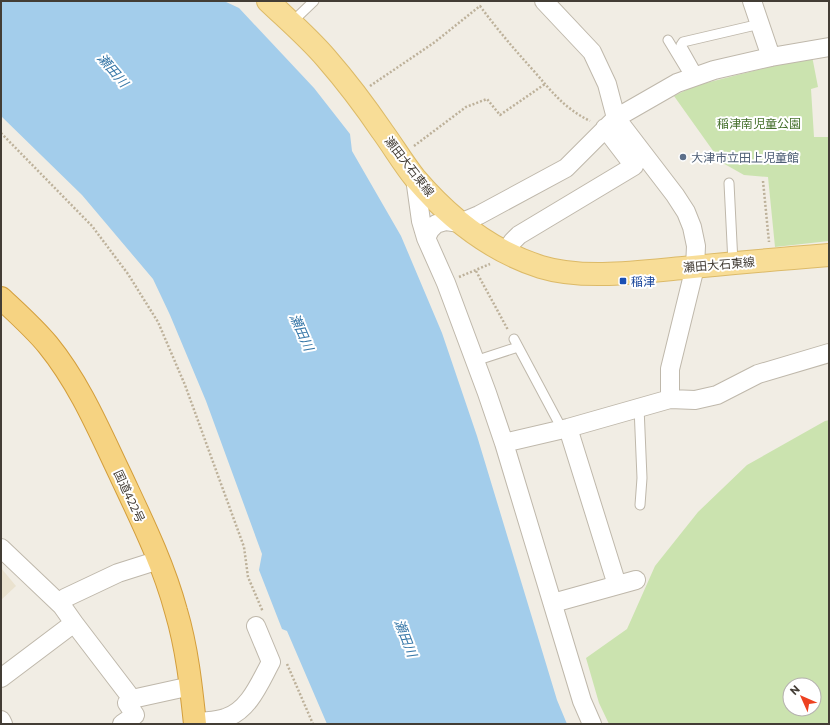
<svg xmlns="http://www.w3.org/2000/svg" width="830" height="725" viewBox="0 0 830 725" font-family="Commissioner,'Noto Sans JP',sans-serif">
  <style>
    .education { fill: #eae2cf }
    .green { fill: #cbe3af; fill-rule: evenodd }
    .water { fill: #a3cdeb }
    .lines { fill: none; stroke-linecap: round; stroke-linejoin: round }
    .service-casing { stroke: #bfb8ab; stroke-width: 11 }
    .minor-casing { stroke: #bfb8ab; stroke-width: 20 }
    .primary-casing { stroke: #dcba68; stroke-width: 24 }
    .trunk-casing { stroke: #d39e3c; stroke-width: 24 }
    .path { stroke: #bdb19a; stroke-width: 2.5; stroke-dasharray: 2 2; stroke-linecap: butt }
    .service { stroke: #fff; stroke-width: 9 }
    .minor { stroke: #fff; stroke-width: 18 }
    .primary { stroke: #f8dd97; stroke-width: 22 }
    .trunk { stroke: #f6d382; stroke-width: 22 }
    .service-dot { fill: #5c6f8a; stroke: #fff; stroke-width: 1.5 }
    .transit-dot { fill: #1a4fb4; stroke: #fff; stroke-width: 1.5 }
    .labels { text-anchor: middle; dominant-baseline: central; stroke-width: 4; stroke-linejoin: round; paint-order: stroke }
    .park-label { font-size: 12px; fill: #45702c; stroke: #fff }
    .service-label { font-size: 12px; fill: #4e5e75; stroke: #fff; text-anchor: start }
    .street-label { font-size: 12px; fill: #433d35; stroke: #fff }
    .transit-label { font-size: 12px; fill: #164399; stroke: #fff; text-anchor: start }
    .water-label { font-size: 13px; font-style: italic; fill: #3576a7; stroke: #fff }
  </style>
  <rect width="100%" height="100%" fill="#f1ede4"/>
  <path class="education" d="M1,568L16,586L1,600Z"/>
  <path class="green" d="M812,56L818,87L811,89L814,137H829V241L775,247L768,177L744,175L721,162L674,96L694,86Z
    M829,420V724H609L599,703L586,658L627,629L655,566L698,512L747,465L825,421ZM790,685H814V709H790Z"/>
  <path class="water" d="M1,1H224L239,8L314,88L350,134L352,151L401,236L442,333L477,436L557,700L567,724H327L287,631L282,629L259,570L262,554L206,401L170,315L153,279L82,195L1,116Z"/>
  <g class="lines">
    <defs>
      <path id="service" d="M291,23L314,1
        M668,40L691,78
        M698,75L681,45L683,42L760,24
        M729,183L733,263
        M514,339L562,429
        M475,361L518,347
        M639,407L642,478L640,505"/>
      <path id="minor" d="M544,1L592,52L607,84L616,118L675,195L686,212L692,227L696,246L695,267L670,369V399
        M752,1L771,57
        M415,178L421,221L426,238L446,283L487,393L504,443L582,701L592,724
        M426,238L430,230L436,224L446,221L460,223L479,215L566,168L616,118L677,83L714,70L771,57L829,47
        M512,242L519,235L634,166L605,128
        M568,428L617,585
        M504,443L568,428L670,399L695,400L717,395L758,374L829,353
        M1,548L62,606
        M553,603L636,580
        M74,623L132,699L191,686
        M1,678L74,623L62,606L65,598L118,573L159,560
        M1,720L3,724
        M195,723C205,721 216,721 225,718C249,711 260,682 271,662L256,626
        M122,724L135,715L127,703L132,699"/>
      <path id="primary" d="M268,1C288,20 309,38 326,58C346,81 365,106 382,131C393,146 403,163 415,178C449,218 491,251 541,267C583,280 640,272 683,268C732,263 780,259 829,255"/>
      <path id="trunk" d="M1,298C17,313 34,328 48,345C79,383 99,430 120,474C141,519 163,563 176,611C187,648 191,686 195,724"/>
    </defs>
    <use href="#service" class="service-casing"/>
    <use href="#minor" class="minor-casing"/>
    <use href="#primary" class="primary-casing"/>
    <use href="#trunk" class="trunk-casing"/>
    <path class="path" d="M370,86L435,42L480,6C497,29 514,49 533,70C552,92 564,108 590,121
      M1,133L92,226L128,274L158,322L185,385L244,547L248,577L263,612
      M414,146L466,107L487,99L500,115L545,84
      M763,181L769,242
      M476,271L508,330
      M459,277L490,264
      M287,664L313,724"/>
    <use href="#service" class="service"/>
    <use href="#minor" class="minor"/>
    <use href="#primary" class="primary"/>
    <use href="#trunk" class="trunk"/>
  </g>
  <circle class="service-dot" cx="683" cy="157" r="4"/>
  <rect class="transit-dot" x="619" y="277" width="8" height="8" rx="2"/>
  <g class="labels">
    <g class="park-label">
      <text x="759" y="123">稲津南児童公園</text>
    </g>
    <g class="service-label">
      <text x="691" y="157">大津市立田上児童館</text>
    </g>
    <g class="street-label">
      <text transform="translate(410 166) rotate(52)">瀬田大石東線</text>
      <text transform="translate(719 264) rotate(-5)">瀬田大石東線</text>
      <text transform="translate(130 496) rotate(65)">国道422号</text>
    </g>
    <g class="transit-label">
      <text x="631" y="281">稲津</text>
    </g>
    <g class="water-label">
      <text transform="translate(113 70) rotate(49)">瀬田川</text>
      <text transform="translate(302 332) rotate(66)">瀬田川</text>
      <text transform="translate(406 638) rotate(69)">瀬田川</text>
    </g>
  </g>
  <rect width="830" height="725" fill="none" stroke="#433d35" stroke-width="4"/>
  <g transform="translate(802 697) rotate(315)"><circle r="19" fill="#ffffff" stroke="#b4b1ae"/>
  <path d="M0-3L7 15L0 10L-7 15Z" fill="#ed4120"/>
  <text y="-6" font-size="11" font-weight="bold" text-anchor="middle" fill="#433d35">N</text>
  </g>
</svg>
